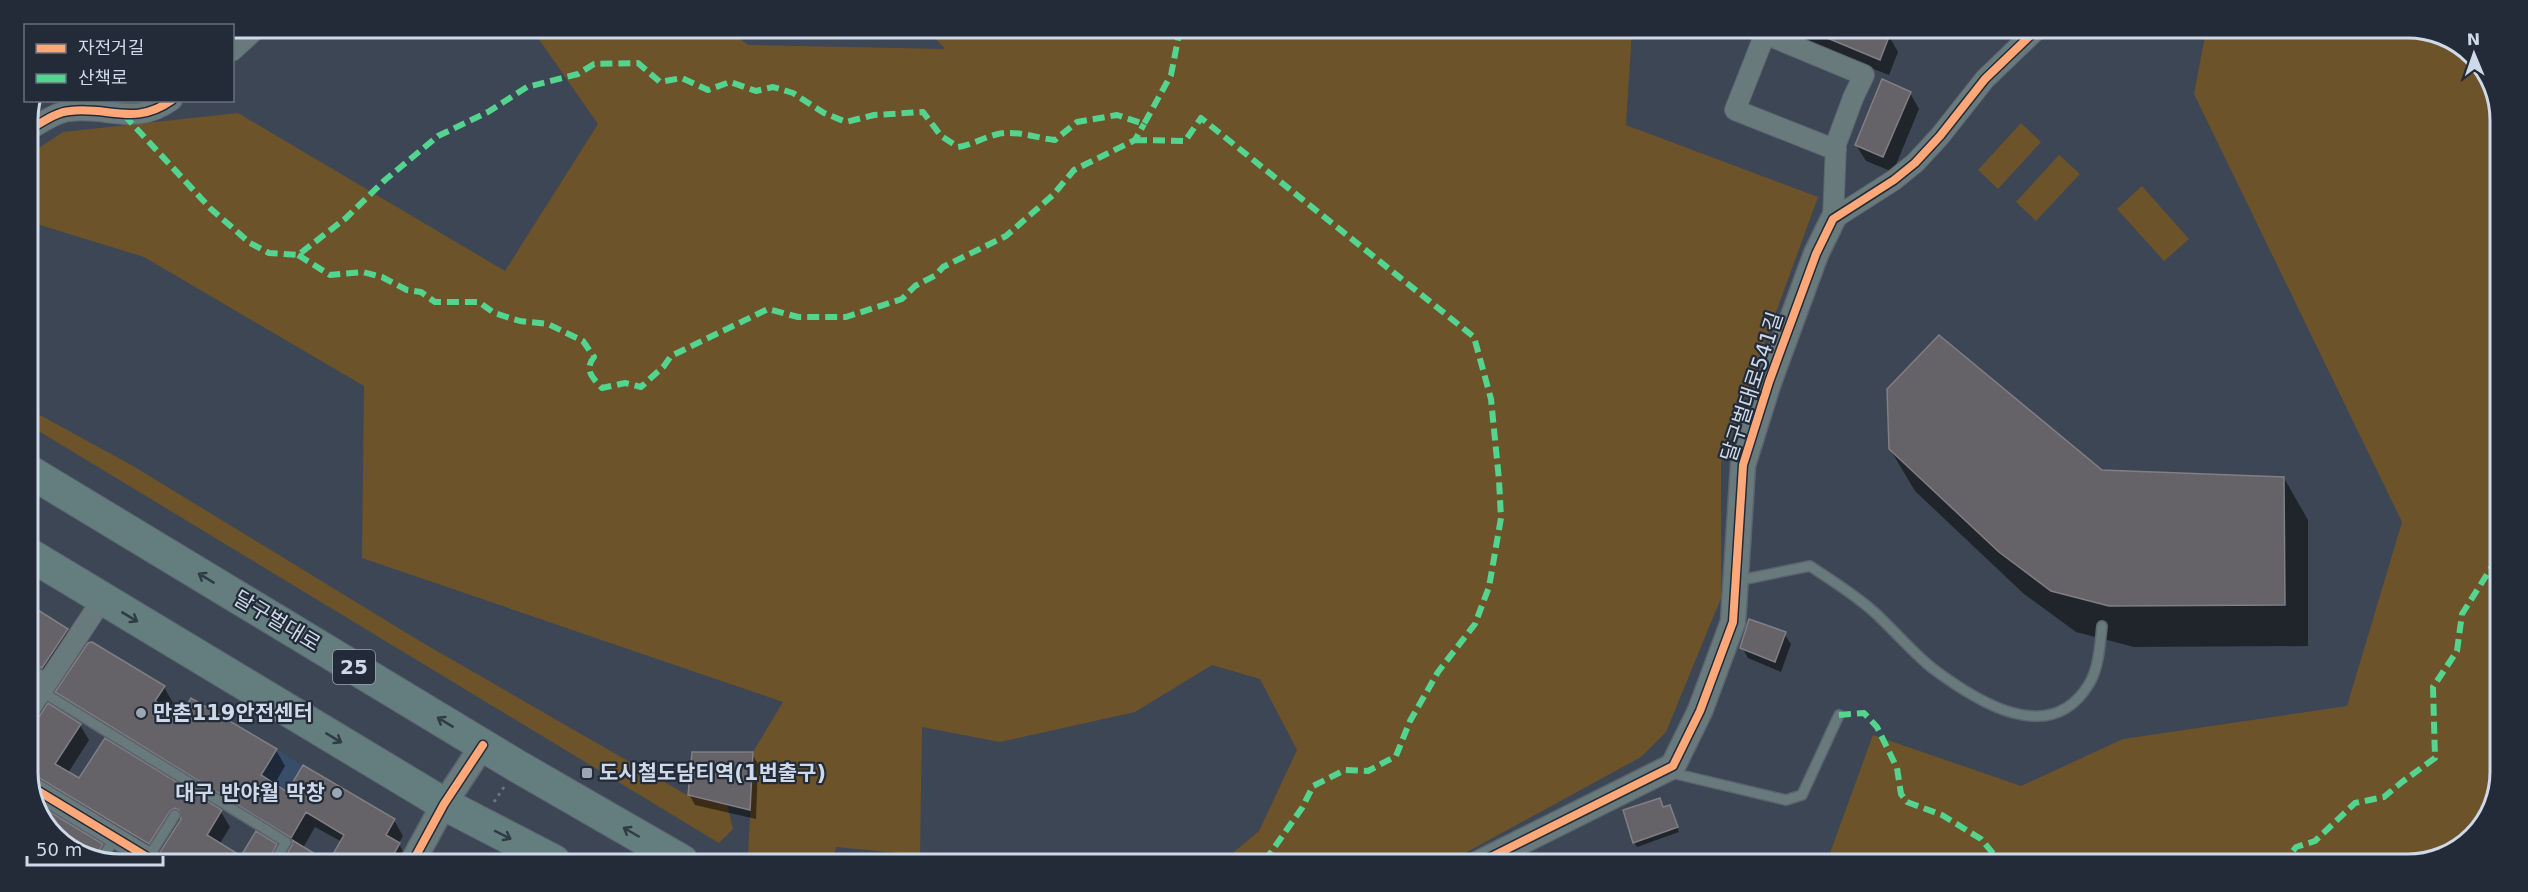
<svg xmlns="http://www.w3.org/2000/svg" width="2528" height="892" viewBox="0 0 2528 892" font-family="'DejaVu Sans','Noto Sans KR',sans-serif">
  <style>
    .built { fill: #384d6a }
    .green { fill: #6d532a }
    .shadow { fill: #0007 }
    .building { fill: #656268; stroke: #817e84; stroke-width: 1.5 }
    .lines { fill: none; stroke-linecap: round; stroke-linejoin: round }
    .service-casing { stroke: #5c6470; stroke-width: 12 }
    .minor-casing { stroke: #5c6470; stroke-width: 22 }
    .tertiary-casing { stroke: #5c6470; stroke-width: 27 }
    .primary-casing { stroke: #5c6470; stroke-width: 34 }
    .path { stroke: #69767b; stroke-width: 3; stroke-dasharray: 3 4.5; stroke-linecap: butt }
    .service { stroke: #697a7d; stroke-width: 9 }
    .minor { stroke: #697a7d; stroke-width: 20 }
    .tertiary { stroke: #697a7d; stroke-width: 24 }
    .primary { stroke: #647d7f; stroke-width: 32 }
    .quiet { stroke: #53d58f; stroke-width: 6; stroke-dasharray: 12 6; stroke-linecap: butt }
    .cycleway-casing { stroke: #222b37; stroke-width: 11 }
    .cycleway { stroke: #fea87a; stroke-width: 8 }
    .oneway { stroke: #2f3b45 }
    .poi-dot { fill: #9ba6b5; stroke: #222b37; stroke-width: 2 }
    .labels { text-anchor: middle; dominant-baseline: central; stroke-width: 4.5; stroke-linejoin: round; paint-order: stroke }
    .shield { fill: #222b37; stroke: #9aa5b4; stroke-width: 1.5 }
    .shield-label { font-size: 20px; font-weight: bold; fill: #ced9e9 }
    .street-label { font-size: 21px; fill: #ced9e9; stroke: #222b37 }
    .poi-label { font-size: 21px; font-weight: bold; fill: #ced9e9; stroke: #222b37; text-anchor: start }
    .rim { fill: none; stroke: #ced9e9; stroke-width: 3 }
  </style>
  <rect width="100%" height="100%" fill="#3c4654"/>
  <path class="built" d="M277,749L303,766L287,792L261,775Z"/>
  <path class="green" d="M531,28H726L748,45L945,49L927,29L1632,30L1626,125L1818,197L1721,463V598L1666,732L1641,757L1447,863H1221L1259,831L1297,750L1260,679L1212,665L1135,712L1000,742L922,727L920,855L836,847L833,861L828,862H769L748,858L753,752L783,702L362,558L364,386L144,257L27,221V156L63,132L238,113L505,271L598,124Z
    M2206,31L2438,32L2482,63L2501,113L2496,802L2465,846L2409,865L1826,864L1873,735L2021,786L2123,739L2347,706L2402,522L2194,94Z
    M2021,123L2041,142L1998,189L1978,170Z
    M2059,155L2080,174L2036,221L2016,202Z
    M2142,186L2189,239L2164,261L2117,209Z
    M27,408L133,466L423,643L687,795L727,804L733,829L719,843L27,424Z"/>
  <path class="shadow" d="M1802,30L1876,31L1889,36L1898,52L1889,75L1809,44Z
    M1910,93L1919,109L1893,172L1866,161L1856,145Z
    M1890,449L2101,471L2284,478L2308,520V646L2134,647L2076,632L2024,594L1915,491Z
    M27,605L67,630L76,645L51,683L37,675L30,678L43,696L27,721Z
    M1784,634L1791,644L1781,672L1748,658L1742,647Z
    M164,687L173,703L168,711L180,719L276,750L285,766L274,785L288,794L394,820L403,836L399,843L407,861H331L342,842L315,827L303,848L292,847L66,707L57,692Z
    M48,705L80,725L89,740L68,773L80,780L221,812L230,827L219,845L242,858L276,845L285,861L165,860L162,852L158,859L27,779V725L32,726Z
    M752,754L758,764L756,819L695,805L689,794Z
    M38,806L102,845L110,860H90L46,829Z
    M1670,807L1679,832L1637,847L1634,842L1663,809Z
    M115,853L126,860H111Z
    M839,854L896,860L897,862H838Z"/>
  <path class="building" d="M1808,30L1881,31L1890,34L1880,60Z
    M1882,79L1911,92L1883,157L1855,145Z
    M1939,335L2102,470L2284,477L2285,605L2109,606L2051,591L1999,552L1889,449L1887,389Z
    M27,603L68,629L42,668L27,660Z
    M1749,619L1786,632L1775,662L1740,648Z
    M92,642L165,686L155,701L180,717L191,698L277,749L261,775L287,792L303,765L395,819L386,835L400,843L390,861H329L344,835L306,812L291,838L55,692L88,643Z
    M48,703L81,724L55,764L79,778L105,738L222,810L207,835L241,856L256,831L277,844L268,861L164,860L160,852L181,819L179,810L175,808L170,811L149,844L36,776L27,775V725L37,720Z
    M692,752H753L750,810L688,795Z
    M1660,798L1663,807L1670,805L1678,827L1633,843L1623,810Z
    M37,804L103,844L94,860H90L46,829Z
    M292,840L327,861H283L292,845Z"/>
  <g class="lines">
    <defs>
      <path id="service" d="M1736,581L1810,566C1831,580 1854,594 1873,611C1893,629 1911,651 1932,668C1976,701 2050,749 2089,684C2099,668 2100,644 2102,626
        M27,667L49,680
        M41,691L286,842L275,861
        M1668,772L1786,800L1802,795L1839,715
        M148,858L175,815
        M101,860L115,838"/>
      <path id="minor" d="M232,51L258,27
        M27,131C40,124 55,112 70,111C109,106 134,127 172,100
        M1833,219L1836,144L1853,98L1864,75L1765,34L1735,110L1836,150
        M1833,219L1894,180L1915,163L1940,136L1985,79L2035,31
        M27,713L102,600
        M30,786L152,860"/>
      <path id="tertiary" d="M413,861L444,804L483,745
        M1479,863L1673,766L1700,711L1733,622L1743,465L1769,382L1816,254L1833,219"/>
      <path id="primary" d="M27,470L517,766L682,861
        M27,553L444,804L554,861"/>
    </defs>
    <use href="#service" class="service-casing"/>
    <use href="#minor" class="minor-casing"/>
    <use href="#tertiary" class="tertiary-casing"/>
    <use href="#primary" class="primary-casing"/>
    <path class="path" d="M494,802L504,787"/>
    <use href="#service" class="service"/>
    <use href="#minor" class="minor"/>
    <use href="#tertiary" class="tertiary"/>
    <use href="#primary" class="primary"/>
    <path class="quiet" d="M124,115L211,209L250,243L269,253L298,255L346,218L385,180L438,136L488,112L527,87L578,74L594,64L638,63L660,82L682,78L708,90L730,82L756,91L773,87L793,93L824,113L846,122L874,115L923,112L941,136L958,147C972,145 984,137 998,134C1017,130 1036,138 1055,140L1077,122L1117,115L1144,124L1171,75L1180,29
      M1135,140L1185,141L1201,118L1474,337L1491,399L1499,480L1501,518L1489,587L1475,624L1438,672L1410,721L1396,756L1368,771L1345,770L1313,786L1302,808L1269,855L1259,863
      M298,255L330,275L363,272L382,277L407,290L421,292L435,302H479L494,313L520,321L548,324L583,341L594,357C584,370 592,377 602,388L625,383L641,387L664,366L671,356L768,309L798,317H846L902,299L915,286L936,275L943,267L1006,236L1053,195L1074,170L1135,140L1144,124
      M1839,715L1864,713L1877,727L1897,768L1901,794L1907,802L1942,815L1981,839L2002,864
      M2282,865L2296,847L2315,841L2355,803L2384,797L2402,782L2435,758L2433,687L2457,651L2462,614L2498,557"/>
    <defs>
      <path id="cycleway" d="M27,131C40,124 55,112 70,111C109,106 134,127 172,100
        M30,786L152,860
        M413,861L444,804L483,745
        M1479,863L1673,766L1700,711L1733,622L1743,465L1769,382L1816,254L1833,219L1894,180L1915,163L1940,136L1985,79L2035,31"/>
    </defs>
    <use href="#cycleway" class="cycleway-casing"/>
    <use href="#cycleway" class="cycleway"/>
  </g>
  <defs><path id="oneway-shaft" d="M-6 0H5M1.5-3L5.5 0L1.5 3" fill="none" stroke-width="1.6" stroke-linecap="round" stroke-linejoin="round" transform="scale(1.5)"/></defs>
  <g class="oneway">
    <use href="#oneway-shaft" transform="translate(206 578) rotate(-149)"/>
    <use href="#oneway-shaft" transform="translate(130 617) rotate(31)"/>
    <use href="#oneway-shaft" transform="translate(445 722) rotate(-149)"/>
    <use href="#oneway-shaft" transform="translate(334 738) rotate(31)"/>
    <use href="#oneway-shaft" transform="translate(631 832) rotate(-150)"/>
    <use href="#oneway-shaft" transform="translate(503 835) rotate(27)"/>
  </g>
  <g class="poi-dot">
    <circle cx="141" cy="713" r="6"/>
    <rect x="581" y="767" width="12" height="12" rx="3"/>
    <circle cx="337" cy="793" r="6"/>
  </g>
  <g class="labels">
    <rect class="shield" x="333" y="650" width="42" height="34" rx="4.5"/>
    <g class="shield-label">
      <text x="354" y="667">25</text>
    </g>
    <g class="street-label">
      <text transform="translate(1752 387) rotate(-72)">달구벌대로541길</text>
      <text transform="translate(277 621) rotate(31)">달구벌대로</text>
    </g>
    <g class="poi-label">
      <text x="153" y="713">만촌119안전센터</text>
      <text x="599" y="773">도시철도담티역(1번출구)</text>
      <text x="325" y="793" text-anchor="end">대구 반야월 막창</text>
    </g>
  </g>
  <path d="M0 0H2528V892H0ZM120 38H2408A82 82 0 0 1 2490 120V772A82 82 0 0 1 2408 854H120A82 82 0 0 1 38 772V120A82 82 0 0 1 120 38Z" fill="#222b37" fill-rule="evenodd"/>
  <path class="rim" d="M120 38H2408A82 82 0 0 1 2490 120V772A82 82 0 0 1 2408 854H120A82 82 0 0 1 38 772V120A82 82 0 0 1 120 38Z"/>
  <rect x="24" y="24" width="210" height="78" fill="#222b37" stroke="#67717e" stroke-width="1.5"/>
  <rect x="36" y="44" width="30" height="9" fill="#fea87a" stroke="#67717e" stroke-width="1.5"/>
  <text x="78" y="54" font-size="18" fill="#ced9e9">자전거길</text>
  <rect x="36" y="74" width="30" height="9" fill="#53d58f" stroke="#67717e" stroke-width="1.5"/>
  <text x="78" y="84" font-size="18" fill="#ced9e9">산책로</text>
  <g transform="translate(2474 54) rotate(358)" stroke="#222b37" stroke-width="4.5" paint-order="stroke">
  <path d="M0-4.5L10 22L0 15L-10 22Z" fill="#ced9e9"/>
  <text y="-9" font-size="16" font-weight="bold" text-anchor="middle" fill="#ced9e9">N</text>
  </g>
  <path d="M27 856v9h136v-9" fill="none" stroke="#ced9e9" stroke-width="3"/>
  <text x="36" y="856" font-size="18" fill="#ced9e9" stroke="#222b37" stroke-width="4.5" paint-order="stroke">50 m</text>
</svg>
